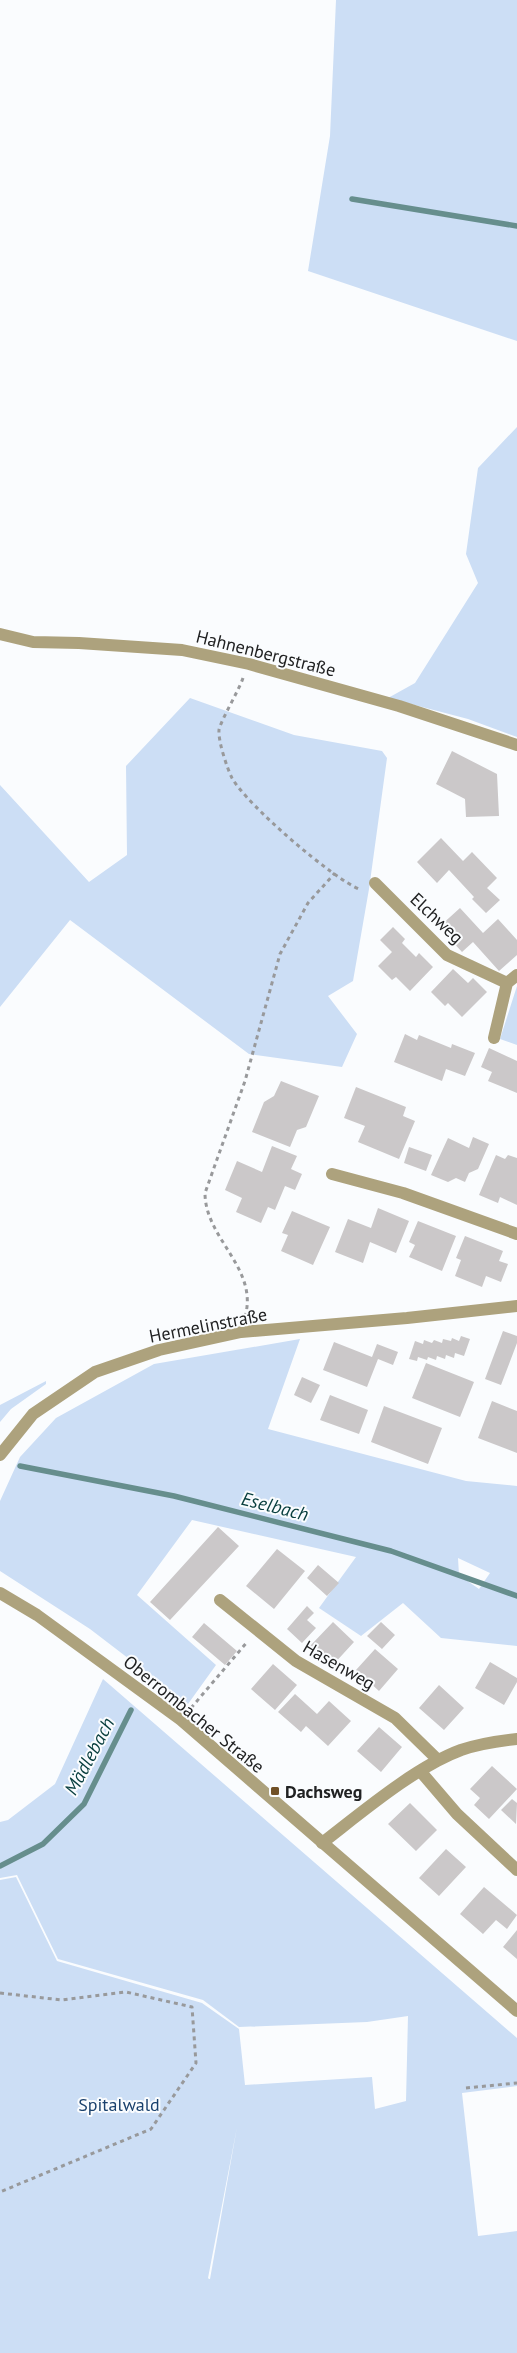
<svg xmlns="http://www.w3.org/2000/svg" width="517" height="2353" viewBox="0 0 517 2353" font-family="'PT Sans',sans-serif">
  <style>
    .green { fill: #ccdef5; fill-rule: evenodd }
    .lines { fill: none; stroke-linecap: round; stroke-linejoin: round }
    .stream { stroke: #668e8d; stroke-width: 5.5 }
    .building { fill: #cbc8c9 }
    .path { stroke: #98999b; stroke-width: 3; stroke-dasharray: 4 4; stroke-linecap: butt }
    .minor { stroke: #ada27d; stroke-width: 12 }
    .tertiary { stroke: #ada27d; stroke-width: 12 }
    .poi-dot { fill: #705026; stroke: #fafcfe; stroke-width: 2 }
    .labels { text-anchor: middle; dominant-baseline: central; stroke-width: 4; stroke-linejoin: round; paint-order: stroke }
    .street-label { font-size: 18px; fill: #212223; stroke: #fafcfe }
    .poi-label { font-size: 18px; font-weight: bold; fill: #212223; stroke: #fafcfe; text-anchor: start }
    .park-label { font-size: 18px; fill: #1a416d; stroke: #fafcfe }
    .water-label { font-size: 19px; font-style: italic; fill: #083e3e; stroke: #fafcfe }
  </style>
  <rect width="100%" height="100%" fill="#fafcfe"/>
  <path class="green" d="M336,0H517V341L308,271L330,136Z
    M517,427V737L468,719L388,698L415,683L478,583L466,554L478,468Z
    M190,698L294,735L382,751L387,758L369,889L353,981L328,996L357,1034L342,1067L249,1054L70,920L0,1007V785L89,882L127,855L126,766Z
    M517,986V1045L500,1039Z
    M300,1339L268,1429L466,1481L517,1486V1646L441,1638L403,1603L361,1636L319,1608L356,1557L192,1520L137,1595L216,1665L188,1704L90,1629L0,1571V1501L20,1457L56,1418L154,1364ZM458,1558L490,1573L479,1589L459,1575Z
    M46,1381V1384L11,1409L0,1422V1405Z
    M103,1679L517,2038V2086L462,2093L478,2236L517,2231V2353H0V1880L16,1877L57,1961L202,2003L239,2029L245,2085L372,2077L375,2109L406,2101L408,2016L367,2022L239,2027L203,2000L58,1959L17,1875L0,1878V1822L8,1820L55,1784ZM237,2127L210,2279H209L208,2278Z"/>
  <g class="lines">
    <path class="stream" d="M352,199L517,226
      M20,1466L174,1496L391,1551L517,1596
      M0,1866L43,1844L84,1804L131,1710"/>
  </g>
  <path class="building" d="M452,751L497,774L499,816L466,817L465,799L436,784Z
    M441,838L463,861L472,852L497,878L487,888L500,900L486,913L472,899L474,897L449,870L437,883L417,862Z
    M460,908L483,933L498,919L517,940V955L499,971L473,942L462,952L439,927Z
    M393,927L405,939L402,943L416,957L419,953L433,967L410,991L396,977L392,980L378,966L392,952L380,940Z
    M453,969L468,983L473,978L487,992L462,1017L448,1003L445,1006L431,992Z
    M405,1034L417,1040L419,1035L451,1048L452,1044L475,1053L465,1076L446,1069L442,1081L394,1062Z
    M489,1048L517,1061V1093L488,1081L492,1072L481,1067Z
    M281,1081L319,1096L306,1127L297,1130L290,1147L252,1132L264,1102L274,1096Z
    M356,1087L406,1107L403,1116L415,1121L399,1159L358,1142L365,1126L344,1118Z
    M473,1137L489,1144L478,1169L469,1173L465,1182L456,1178L448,1182L431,1175L448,1138L469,1148Z
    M272,1146L297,1156L291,1169L302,1174L295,1190L285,1186L275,1210L268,1207L261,1223L236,1212L242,1198L225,1190L237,1161L262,1172Z
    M409,1147L432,1155L426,1171L404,1163Z
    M496,1155L505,1159L508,1155L517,1158V1205L500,1197L498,1203L479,1195Z
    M378,1208L409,1221L396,1253L370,1242L363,1263L335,1252L348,1219L371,1228Z
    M292,1211L330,1227L313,1265L281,1251L288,1235L282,1233Z
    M418,1221L456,1236L442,1271L409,1257L415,1245L409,1242Z
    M465,1236L503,1251L499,1261L508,1264L501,1282L486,1276L482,1287L455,1276L461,1260L456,1258Z
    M503,1331L517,1336V1343L501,1385L485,1379Z
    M461,1336L470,1339L464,1356L455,1353L454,1358L446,1355L445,1359L437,1356L436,1360L428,1357L427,1360L418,1357L417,1361L409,1359L415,1341L423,1344L424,1340L432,1343L434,1340L442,1343L443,1339L451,1341L452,1338L459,1341Z
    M334,1342L372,1357L377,1344L398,1352L393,1365L378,1359L367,1387L323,1370Z
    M426,1363L474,1382L460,1417L412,1398Z
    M302,1377L320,1385L311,1403L294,1395Z
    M330,1395L368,1410L359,1434L320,1420Z
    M492,1401L517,1411V1453L478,1438Z
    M384,1406L442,1428L428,1464L371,1442Z
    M218,1527L239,1546L170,1620L150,1602Z
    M277,1549L305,1571L274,1609L246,1586Z
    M318,1565L339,1583L327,1596L307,1578Z
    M307,1606L314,1613L307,1620L316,1628L302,1643L287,1629Z
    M333,1622L354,1642L332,1666L310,1646Z
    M381,1622L395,1635L382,1649L367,1636Z
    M204,1623L237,1651L225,1665L192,1637Z
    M375,1649L398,1669L379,1691L356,1670Z
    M490,1662L517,1678V1682L504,1705L475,1688Z
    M273,1664L297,1685L275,1710L251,1689Z
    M439,1685L464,1708L444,1730L419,1708Z
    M295,1694L317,1714L329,1701L351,1721L328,1746L306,1726L301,1732L278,1712Z
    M379,1727L402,1747L381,1772L357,1751Z
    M492,1766L517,1789L489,1819L474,1805L480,1798L470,1789Z
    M512,1799L517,1803L516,1824L501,1810Z
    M410,1803L437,1830L416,1851L388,1824Z
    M446,1849L466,1867L439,1896L419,1878Z
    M484,1887L517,1915L507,1929L496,1920L483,1934L460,1914Z
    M517,1930V1959L503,1947Z"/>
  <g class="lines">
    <path class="path" d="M243,678C239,690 220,722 219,730C218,741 227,768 232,778C247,805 333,879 361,890
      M245,1317C259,1268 205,1239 205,1193L245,1081L280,954L308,903L335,873
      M191,1708L248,1641
      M0,1993L62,2000L126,1992L192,2007L196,2063L151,2129L0,2192
      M466,2088L517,2083"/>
    <path class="minor" d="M0,634L33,642L79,643L182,650L249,664L399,706L517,745
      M375,883L447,955L507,983
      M494,1038L507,983L517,975
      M332,1174L403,1193L517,1234
      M0,1455L33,1414L95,1372L159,1350L241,1332L407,1318L517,1306
      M220,1600L296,1661L395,1718L438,1760
      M421,1772L457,1814L517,1870
      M322,1843C361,1813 415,1767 461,1750C479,1744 498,1741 517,1739"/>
    <path class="tertiary" d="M0,1593L37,1615L181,1720L517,2011"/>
  </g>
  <rect class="poi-dot" x="270" y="1786" width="10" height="10" rx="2.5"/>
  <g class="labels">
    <g class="street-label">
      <text transform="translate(266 653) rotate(14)">Hahnenbergstraße</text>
      <text transform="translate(437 918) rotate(43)">Elchweg</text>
      <text transform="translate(208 1325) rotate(-11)">Hermelinstraße</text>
      <text transform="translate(339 1665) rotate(30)">Hasenweg</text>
      <text transform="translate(194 1714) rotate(39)">Oberrombacher Straße</text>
    </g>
    <g class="poi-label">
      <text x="285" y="1791">Dachsweg</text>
    </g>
    <g class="park-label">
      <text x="119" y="2104">Spitalwald</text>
    </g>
    <g class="water-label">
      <text transform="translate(275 1506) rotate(14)">Eselbach</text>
      <text transform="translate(89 1756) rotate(-62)">Mädlebach</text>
    </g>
  </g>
</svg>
